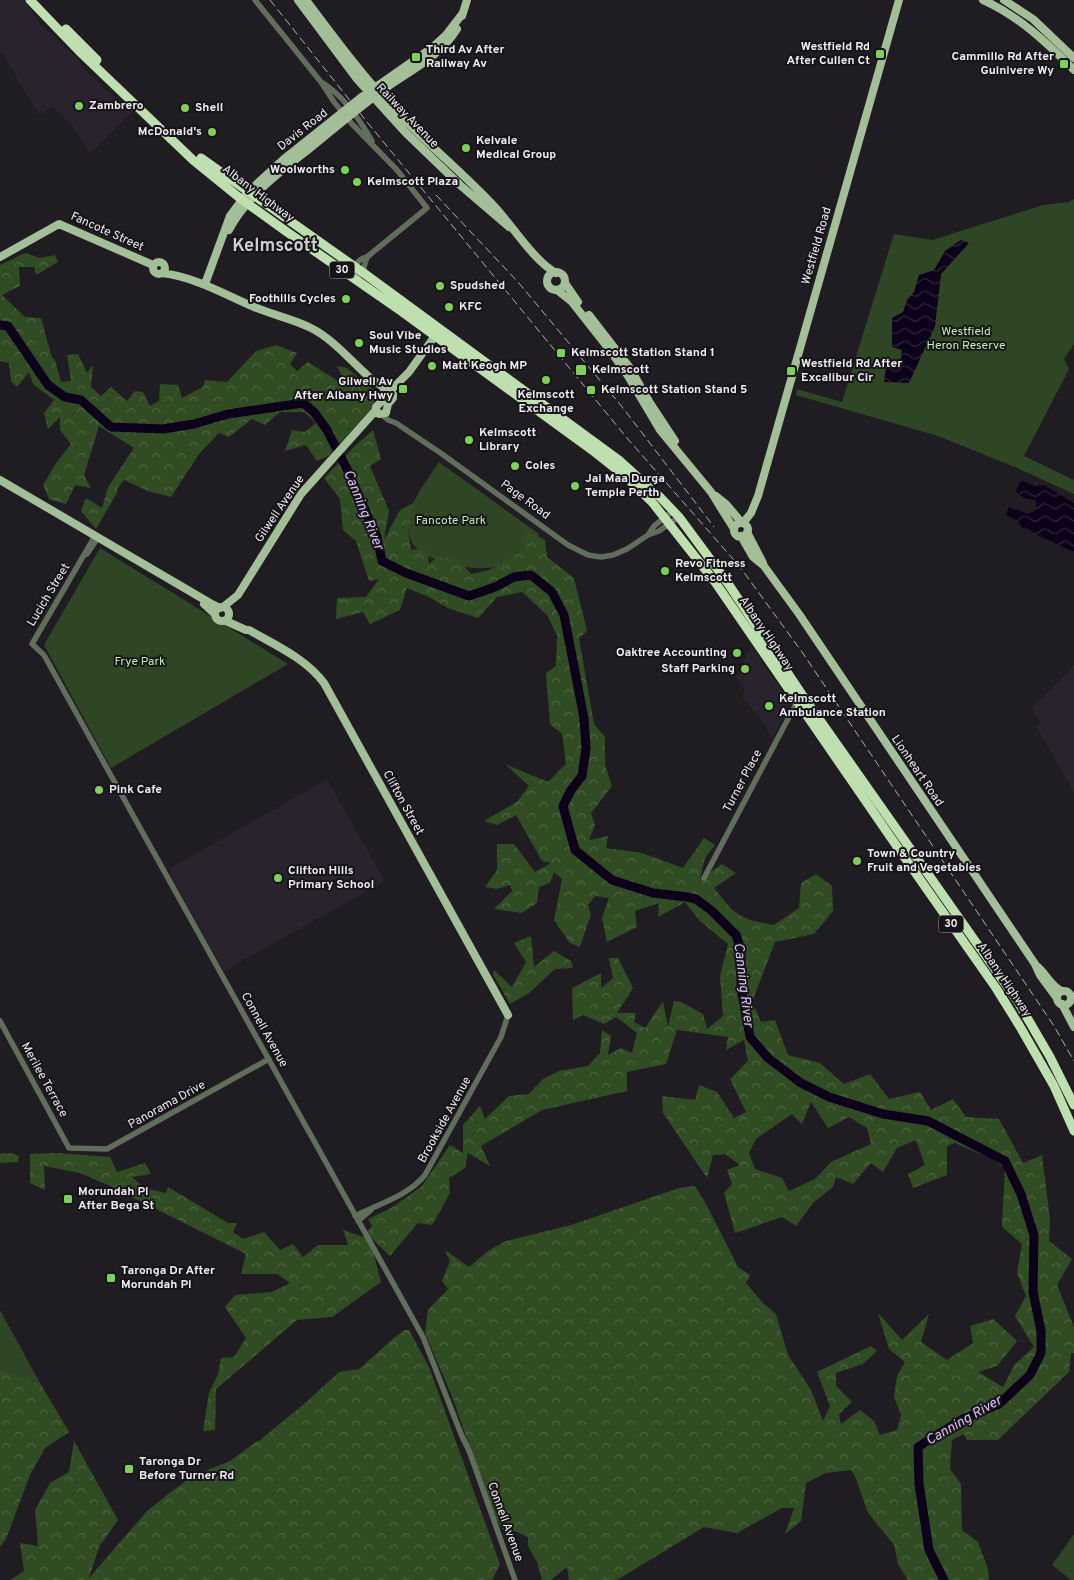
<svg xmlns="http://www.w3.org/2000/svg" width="1074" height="1580" viewBox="0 0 1074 1580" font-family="Overpass,sans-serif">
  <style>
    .built { fill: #28232c }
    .green { fill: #2e4623 }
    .forest { fill: url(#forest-crowns); fill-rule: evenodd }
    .water { fill: url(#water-waves) }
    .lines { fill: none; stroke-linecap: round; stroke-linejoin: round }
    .river { stroke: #0c001a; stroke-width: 9 }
    .minor { stroke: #606e5b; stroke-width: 5.5 }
    .major { stroke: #a3bf97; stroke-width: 8 }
    .highway { stroke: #bee0af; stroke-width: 9 }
    .rail { stroke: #b0afb2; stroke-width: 1; stroke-dasharray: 8 4; stroke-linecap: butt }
    .poi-dot { fill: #7dd153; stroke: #161418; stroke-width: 2 }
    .labels { text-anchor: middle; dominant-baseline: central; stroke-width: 4; stroke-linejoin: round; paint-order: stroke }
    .shield { fill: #161418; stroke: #acabae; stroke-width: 1 }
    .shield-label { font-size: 11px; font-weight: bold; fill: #edecef }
    .poi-label { font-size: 12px; font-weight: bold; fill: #edecef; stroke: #161418; text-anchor: start }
    .street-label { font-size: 12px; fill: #edecef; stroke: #161418 }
    .park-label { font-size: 12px; fill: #beefaa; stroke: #161418 }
    .water-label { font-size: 14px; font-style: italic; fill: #dcc0f9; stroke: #161418 }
    .district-label { font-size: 18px; font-weight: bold; fill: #cfcdd2; stroke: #161418 }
  </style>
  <defs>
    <pattern id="forest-crowns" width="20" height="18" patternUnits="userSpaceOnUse" patternTransform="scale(1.25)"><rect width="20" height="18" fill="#304c22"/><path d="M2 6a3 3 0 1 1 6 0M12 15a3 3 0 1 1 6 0" fill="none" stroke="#4e6642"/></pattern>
    <pattern id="water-waves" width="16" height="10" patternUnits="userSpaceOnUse" patternTransform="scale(1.25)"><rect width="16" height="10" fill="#0c001a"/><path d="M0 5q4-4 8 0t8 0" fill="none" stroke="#30253c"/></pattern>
  </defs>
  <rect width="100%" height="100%" fill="#1f1d21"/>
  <path class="built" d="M0,0H24L40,24L78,59L83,68L121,103L133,111L90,154L74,128L52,107L39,115L2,53H0Z
    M751,646L791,704L772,739L763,722L742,697L745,690L736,677Z
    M1074,664V793L1036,726L1040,723L1032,707L1067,673Z
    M327,779L385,881L224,971L170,875L171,868Z"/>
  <path class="green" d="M1074,199V344L1064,359L1069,369L1024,456L1074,480V494L1015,467L938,436L796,395L797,389L842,402L894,234L932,240L1043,205L1069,202Z
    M439,462L539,534C536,538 534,543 530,546C524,552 506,563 498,566C478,573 426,563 413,544C410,539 408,532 408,526C407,503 428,480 439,462Z
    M100,548L126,564L288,664L111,768L44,645Z
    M0,1310L40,1383L0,1369Z
    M1074,1534V1580H1071L1052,1565Z"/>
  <path class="forest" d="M25,253L40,258L55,255L58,262L36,275L34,267H19L20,286L2,295L25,317L41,318L52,358L55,360L61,382L71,381L67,355L78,354L87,373L93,365L91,387L101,396L111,387L127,401L135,391L143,392L150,406L159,401L160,384L178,385L182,398L203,387L205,380L227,382L256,351L276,345L297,353L290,364L297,371L308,362L346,386L337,366L347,368L374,390V406L328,456L317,461L306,445L285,451L292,430L305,432L316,423L304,412H280L265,425L252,419L229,437L219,433L199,454L171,497L148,491L124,480L117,489L118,491L96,529L81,511L86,498L102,508L108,487L134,448L99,426L84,475L91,488L75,485L66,504L49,499L43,485L57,462L71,444L60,430V417L48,429L44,413L54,400L33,384L29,372L17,387L11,381L9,363L0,361V265Z
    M373,430L381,459L370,466L389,511L384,540L400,510L415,502L408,529L411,550L427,548L429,564L437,557L458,559L471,574L489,570L524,550L523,528L545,540L547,557L574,578L587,631L579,638L594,724L605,737V765L612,786L591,813L595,825L589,840L608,836L606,848L642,853L683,868L704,838L715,845L705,858L700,879L722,864L736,873L714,888C736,916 739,919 774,925L799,908L801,883L816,874L832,886L833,911L814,934L775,942L752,1002L761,1022L775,1020L788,1055L820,1063L844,1084L870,1074L889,1099L920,1092L931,1110L953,1099L966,1117L999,1119L1023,1163L1042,1155L1050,1219L1049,1241L1072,1259L1057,1285L1074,1327V1353L1071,1354L1069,1372L998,1440H967L964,1434L952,1440L950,1469L961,1484L962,1530L978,1542L988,1569L989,1580H908L898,1564L894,1545L868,1513L855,1476L851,1470L826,1473L806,1483L801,1521L785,1534L794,1508H782L737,1533L704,1527L617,1580H569L567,1567L551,1580H542L537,1562L528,1546V1537L514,1531L509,1538L494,1517L453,1399L425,1333L428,1310L448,1289L442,1281L450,1261L445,1250L469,1267L488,1251L506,1241L571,1225L679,1188L695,1186L707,1206L738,1267L750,1275L746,1283L763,1303L776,1314L788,1355L811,1390L823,1421L830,1406L817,1372L871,1346L877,1351L863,1364L836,1373V1386L852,1402L839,1414L841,1424L860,1410L874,1421L880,1435L897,1430L901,1415L894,1397L897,1376L905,1362L889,1349L878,1313L902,1340L929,1314L921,1342L947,1360L973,1343L970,1326L993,1319L1017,1341L997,1366L978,1372L1003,1387L1014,1365L1034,1347L1015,1316L1026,1296L1017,1273L1022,1244L1002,1227L1005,1168L992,1159L955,1143L947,1146V1175L913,1188L908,1174L925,1165L916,1140L897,1148L883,1172L871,1163L853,1184L836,1177L833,1187L813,1203L796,1226L782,1217L735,1233L724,1193L732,1184L727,1170L740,1165L725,1154L713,1155L707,1178L663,1113L662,1096L695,1100L699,1085L717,1092L734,1118L746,1112L730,1079L748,1061L744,1040L726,1050L728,1037L677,1030L666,1064L627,1072V1091L542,1110L481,1146L490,1166L468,1153L465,1168L449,1178L450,1193L432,1225L418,1223L390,1256L369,1236L381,1282L332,1317L297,1320L216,1389L215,1430L203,1431L209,1393L218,1374L221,1358L234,1357L246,1338L225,1307L235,1295L272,1292L290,1283L277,1274H241L246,1254L110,1186L80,1173L44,1166L45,1190L30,1183V1154L57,1153L110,1157L117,1172L145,1163L151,1174L132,1177L144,1188L166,1193L168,1187L228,1223H237L233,1232L243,1239L264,1232L280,1250L293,1244L303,1257L318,1245H348L343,1230L363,1237L372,1226L368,1219L393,1207L422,1186L450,1145L463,1153V1125L480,1106L485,1119L509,1096L529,1094L543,1079L559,1071L588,1066L600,1053L602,1030L611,1036L608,1055L621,1048L632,1053L637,1033L616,1017L604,1024L583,1015L573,1020L572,988L601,973V988L613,978L609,958H618L633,988L617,1013H636L634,1022L645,1028L663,1001L668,1027L674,1001L681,1002L703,1014L707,1029L723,1016L720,976L728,944L700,921L685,902L658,917L659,903L635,911L637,927L607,942L602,918L609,898L595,896L588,905L591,914L580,947L570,943L554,920L562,879L554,872L550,883L539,887L537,903L522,913L494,909L512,891L510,885L497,889L485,887L497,870V844H514L535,872L551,863L542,861L516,815L497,825L484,821L517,802L529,786L505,764L548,782L566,764L562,734L550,724L546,673L556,666L557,635L547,615L522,592L497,597L478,618L448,608L429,597L407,588L400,610L370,624L363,612L336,619L337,598L366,597L379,579L369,581L356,541L343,530L340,499L324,478L356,445ZM811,1102L828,1128L849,1117L867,1128L871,1144L831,1162L815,1179L789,1191L782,1178L755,1169L749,1153L756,1139L792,1114L802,1124Z
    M531,936L534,967L554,951L571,961L573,968L555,969L529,993L510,1004L493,975L494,970L512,987L526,962L514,943Z
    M11,1153L19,1156L18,1162L0,1163V1154Z
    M405,1330H409L429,1367L500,1564L492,1580H10L24,1571L20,1543L38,1546L35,1510L50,1483L69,1472L74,1441L118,1520L99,1547L89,1578L147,1511L167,1495L191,1477L230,1461L257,1441H259L304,1404L339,1372L359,1369L395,1337Z
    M0,1369L40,1383L69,1432L45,1448L30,1475L6,1539L0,1547Z"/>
  <path class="water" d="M961,240L969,243L941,274L935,326L909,383L884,382L886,368L900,364L902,350L892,347V318L903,312L907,300L914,292L919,275L934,270L945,251Z
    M1021,480L1035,486L1043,485L1074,503V552L1022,528L1019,522L1006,515L1009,506L1027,514L1035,511L1037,503L1035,500C1027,499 1020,498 1016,491Z"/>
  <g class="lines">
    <path class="river" d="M0,325L8,326L48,385L65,397L81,400L111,427L163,429L194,424L228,414L303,403L314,412L327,430L347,469L377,537L382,561L406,573L469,596L495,587L514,577L531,575L552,592L564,615L584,718L586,748L582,776L571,790L563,806L575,850L612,880L653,893L687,897L696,899L712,911L736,935L741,950V988L750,1037L768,1058L801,1083L829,1097L883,1114L928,1121L1005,1161L1021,1194L1034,1235L1033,1292L1041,1331V1353L1030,1375L999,1404L961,1420L918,1447L919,1484L929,1550L944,1580"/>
    <path class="minor" d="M255,0L321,82L334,102L352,124L397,170L427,208L367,257C355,260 352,269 359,279
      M323,83C343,96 360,120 372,141
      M364,273V267L367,257
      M382,415L388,420L396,423L442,454L568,545L588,555L601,557L613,555L627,549L648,535L659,531L679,517
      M648,535L654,526L673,511
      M95,536L32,644L44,655L423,1337L461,1434L470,1453L515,1580
      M87,554L98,538
      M704,878L798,700
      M0,1021L69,1148L107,1149L269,1059
      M355,1216C378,1204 408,1196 425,1175L501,1037L508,1015
      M358,1221L371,1210"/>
    <path class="major" d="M298,0L357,79L405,132L460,185L509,227
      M306,0C334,37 361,74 392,107C425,142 461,171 494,206C512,225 533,260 556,273
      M983,0C1019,16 1047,43 1074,70
      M1004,0L1033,19L1074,58
      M462,16L467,0
      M229,230C247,196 280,172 309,149C336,127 362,105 390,85C414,69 442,54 457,29
      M0,257L59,224L153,265
      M153 268a6 6 0 1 1 12 0a6 6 0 1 1-12 0Z
      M547 281a9 9 0 1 1 18 0a9 9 0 1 1-18 0Z
      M162,273C195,277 224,294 254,307C273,315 293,319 311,328C333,339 351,361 369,377C375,382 382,385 387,391
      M565,283L578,302
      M205,284L230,216L248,192L284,159L363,96L433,47L446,35L463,13
      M557,290L572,302L609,349L628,376L660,430L711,492L734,529
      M589,315L630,368L650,403L675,441
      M389,391L393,394V398L388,404L386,413L379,414L376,412V407L381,402L383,393Z
      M390,391L409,372L437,333
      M0,480L210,603L220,608
      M716,496L726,504L742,523
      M743,523L751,513L758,496L899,0
      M734 530a7 7 0 1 1 14 0a7 7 0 1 1-14 0Z
      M747,532L763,563
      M741,536L753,557L764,566L799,614L1035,964L1040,975L1057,998
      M204,604L215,614
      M215 614a7 7 0 1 1 14 0a7 7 0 1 1-14 0Z
      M223,607L238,595L301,494L376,410
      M226,621L246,630H249C275,645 305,658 324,683L508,1015
      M1038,967C1047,975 1051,987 1062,991
      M1057 998a7 7 0 1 1 14 0a7 7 0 1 1-14 0Z
      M1062,1004L1074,1027"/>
    <path class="highway" d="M30,0L79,51L193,160L241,199L287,232L401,311L592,450L626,477L652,502L715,582L898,848L996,988L1019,1025L1054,1086L1074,1131
      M66,29L97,60
      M201,158L365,274L620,461L660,497L679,517L727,582L803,696L1018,1002L1050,1057L1074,1105"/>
    <path class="rail" d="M270,0L367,122L627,438L740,567L802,652L1054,1026L1074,1061
      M436,195L518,282L623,408L714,527"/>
  </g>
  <g class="poi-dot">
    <rect x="875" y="49" width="10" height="10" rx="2.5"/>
    <rect x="411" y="52" width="10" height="10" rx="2.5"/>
    <rect x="1059" y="59" width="10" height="10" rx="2.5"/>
    <circle cx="79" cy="106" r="5"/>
    <circle cx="185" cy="108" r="5"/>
    <circle cx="212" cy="132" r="5"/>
    <circle cx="466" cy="148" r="5"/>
    <circle cx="345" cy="170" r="5"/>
    <circle cx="357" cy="182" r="5"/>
    <circle cx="440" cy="286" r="5"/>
    <circle cx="346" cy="299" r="5"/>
    <circle cx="449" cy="307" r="5"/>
    <circle cx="359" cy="343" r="5"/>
    <rect x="556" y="348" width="10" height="10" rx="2.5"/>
    <circle cx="432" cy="366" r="5"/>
    <rect x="575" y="364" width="12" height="12" rx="2.5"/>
    <rect x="786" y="366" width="10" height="10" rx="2.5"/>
    <circle cx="546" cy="380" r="5"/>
    <rect x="398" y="384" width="10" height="10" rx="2.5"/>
    <rect x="586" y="385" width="10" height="10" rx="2.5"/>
    <circle cx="469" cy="440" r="5"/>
    <circle cx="515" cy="466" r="5"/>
    <circle cx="575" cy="486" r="5"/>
    <circle cx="665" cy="571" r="5"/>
    <circle cx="737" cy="653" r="5"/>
    <circle cx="745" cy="669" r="5"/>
    <circle cx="769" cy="706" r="5"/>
    <circle cx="99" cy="790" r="5"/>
    <circle cx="857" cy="861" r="5"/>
    <circle cx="278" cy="878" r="5"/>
    <rect x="63" y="1194" width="10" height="10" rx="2.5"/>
    <rect x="106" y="1273" width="10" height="10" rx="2.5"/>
    <rect x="124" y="1464" width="10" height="10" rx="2.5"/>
  </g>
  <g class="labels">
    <g class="shield">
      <rect x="329.5" y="261.5" width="25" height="17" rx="4"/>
      <rect x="938.5" y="915.5" width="25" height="17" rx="4"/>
    </g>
    <g class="shield-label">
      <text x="342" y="270">30</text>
      <text x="951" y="924">30</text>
    </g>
    <g class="poi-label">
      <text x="870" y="47" text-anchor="end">Westfield Rd<tspan x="870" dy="14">After Cullen Ct</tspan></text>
      <text x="426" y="50">Third Av After<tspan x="426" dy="14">Railway Av</tspan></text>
      <text x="1054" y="57" text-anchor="end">Cammillo Rd After<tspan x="1054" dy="14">Guinivere Wy</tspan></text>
      <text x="89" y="106">Zambrero</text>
      <text x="195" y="108">Shell</text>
      <text x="202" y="132" text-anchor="end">McDonald's</text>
      <text x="476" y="141">Kelvale<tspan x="476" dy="14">Medical Group</tspan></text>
      <text x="335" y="170" text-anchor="end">Woolworths</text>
      <text x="367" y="182">Kelmscott Plaza</text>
      <text x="450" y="286">Spudshed</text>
      <text x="336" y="299" text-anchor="end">Foothills Cycles</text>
      <text x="459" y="307">KFC</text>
      <text x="369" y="336">Soul Vibe<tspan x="369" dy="14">Music Studios</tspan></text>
      <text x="571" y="353">Kelmscott Station Stand 1</text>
      <text x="801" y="364">Westfield Rd After<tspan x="801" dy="14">Excalibur Cir</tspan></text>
      <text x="442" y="366">Matt Keogh MP</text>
      <text x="592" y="370">Kelmscott</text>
      <text x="393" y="382" text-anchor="end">Gilwell Av<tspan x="393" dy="14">After Albany Hwy</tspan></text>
      <text x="601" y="390">Kelmscott Station Stand 5</text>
      <text x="546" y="395" text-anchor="middle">Kelmscott<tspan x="546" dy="14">Exchange</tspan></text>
      <text x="479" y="433">Kelmscott<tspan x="479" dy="14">Library</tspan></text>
      <text x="525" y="466">Coles</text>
      <text x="585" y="479">Jai Maa Durga<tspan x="585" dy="14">Temple Perth</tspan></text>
      <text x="675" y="564">Revo Fitness<tspan x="675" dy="14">Kelmscott</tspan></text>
      <text x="727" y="653" text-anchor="end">Oaktree Accounting</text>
      <text x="735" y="669" text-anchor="end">Staff Parking</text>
      <text x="779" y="699">Kelmscott<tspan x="779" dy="14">Ambulance Station</tspan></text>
      <text x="109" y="790">Pink Cafe</text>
      <text x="867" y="854">Town &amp; Country<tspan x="867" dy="14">Fruit and Vegetables</tspan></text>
      <text x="288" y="871">Clifton Hills<tspan x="288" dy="14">Primary School</tspan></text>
      <text x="78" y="1192">Morundah Pl<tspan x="78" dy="14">After Bega St</tspan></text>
      <text x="121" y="1271">Taronga Dr After<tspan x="121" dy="14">Morundah Pl</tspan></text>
      <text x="139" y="1462">Taronga Dr<tspan x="139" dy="14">Before Turner Rd</tspan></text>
    </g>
    <g class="street-label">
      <text transform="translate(407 116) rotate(46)">Railway Avenue</text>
      <text transform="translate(303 130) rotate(-38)">Davis Road</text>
      <text transform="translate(258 194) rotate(37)">Albany Highway</text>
      <text transform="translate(107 232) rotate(24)">Fancote Street</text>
      <text transform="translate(817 246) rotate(-74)">Westfield Road</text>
      <text transform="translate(525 500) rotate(36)">Page Road</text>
      <text transform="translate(280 509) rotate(-56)">Gilwell Avenue</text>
      <text transform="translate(49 595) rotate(-59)">Lucich Street</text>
      <text transform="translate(766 634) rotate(56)">Albany Highway</text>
      <text transform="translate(917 771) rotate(56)">Lionheart Road</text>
      <text transform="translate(743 781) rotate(-62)">Turner Place</text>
      <text transform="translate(403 803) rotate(61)">Clifton Street</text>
      <text transform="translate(1004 980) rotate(56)">Albany Highway</text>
      <text transform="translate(264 1030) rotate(61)">Connell Avenue</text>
      <text transform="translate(44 1080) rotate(61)">Merilee Terrace</text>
      <text transform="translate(167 1105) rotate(-29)">Panorama Drive</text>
      <text transform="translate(445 1120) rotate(-61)">Brookside Avenue</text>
      <text transform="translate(505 1522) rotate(70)">Connell Avenue</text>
    </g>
    <g class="park-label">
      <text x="966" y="332">Westfield<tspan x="966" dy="14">Heron Reserve</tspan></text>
      <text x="451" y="521">Fancote Park</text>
      <text x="140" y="662">Frye Park</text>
    </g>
    <g class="water-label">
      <text transform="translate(363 510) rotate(68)">Canning River</text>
      <text transform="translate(743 985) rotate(83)">Canning River</text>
      <text transform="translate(964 1421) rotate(-30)">Canning River</text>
    </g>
    <g class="district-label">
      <text x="275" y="246">Kelmscott</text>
    </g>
  </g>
</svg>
